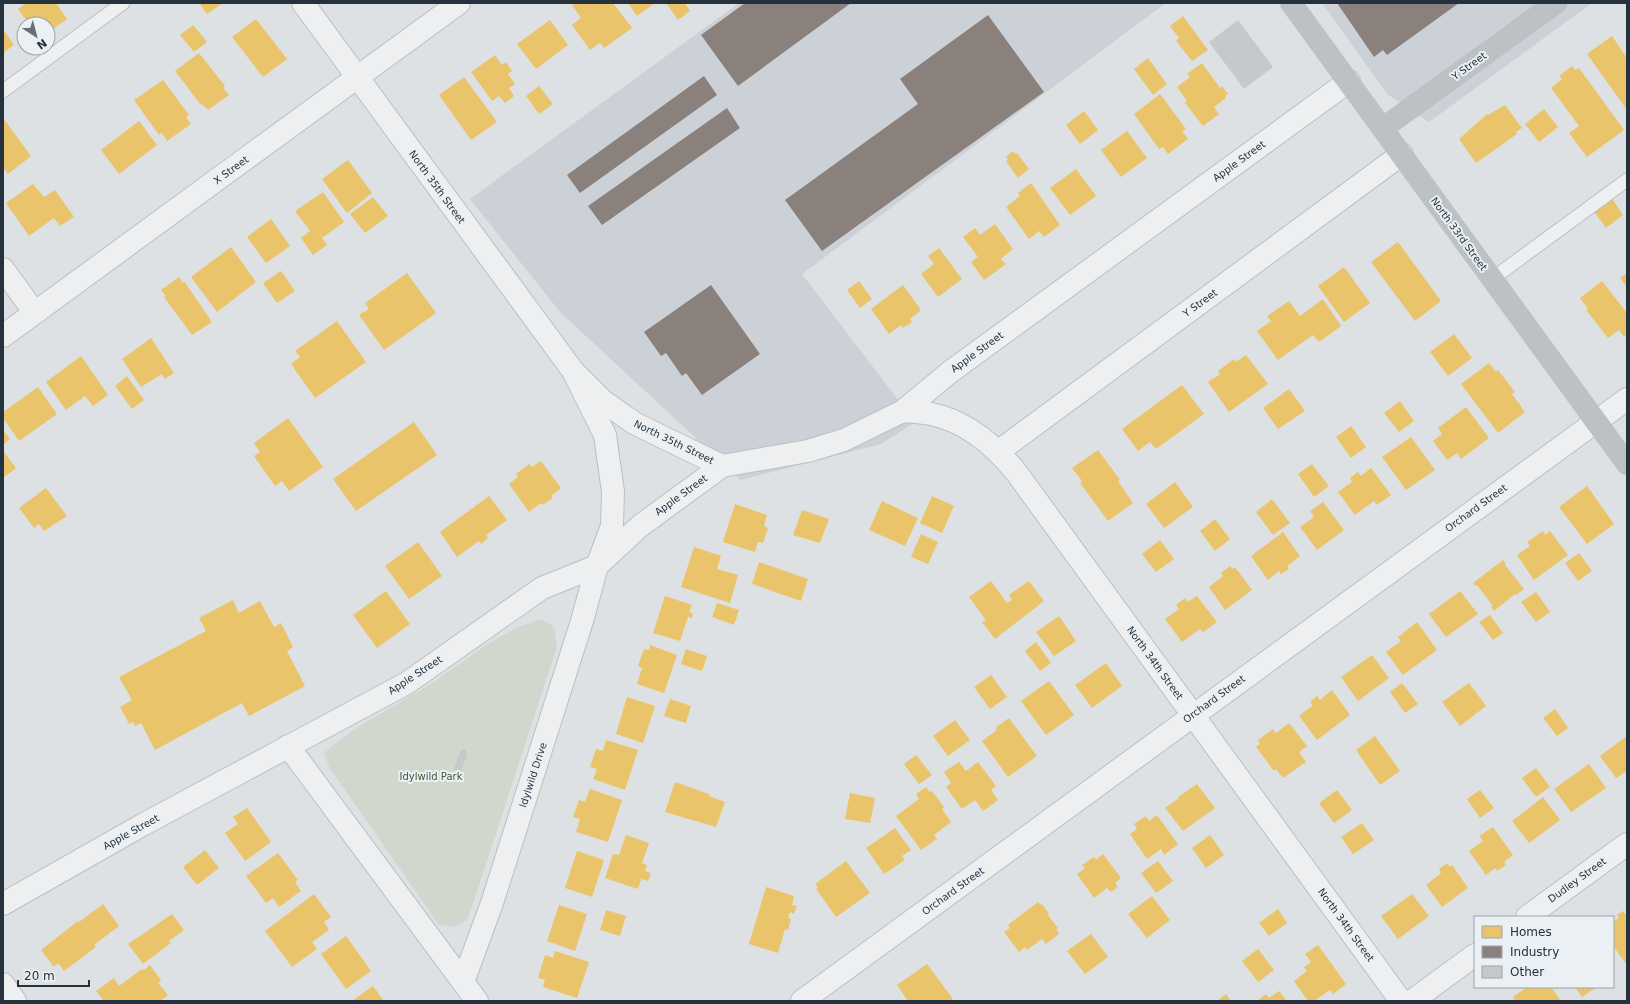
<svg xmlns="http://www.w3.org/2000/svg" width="1630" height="1004" viewBox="0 0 1630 1004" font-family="'DejaVu Sans',sans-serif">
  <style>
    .built { fill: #cbd1d7 }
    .green { fill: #d0d8ce }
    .homes { fill: #e9c46a }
    .industry { fill: #8a817c }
    .building { fill: #c6c9cb }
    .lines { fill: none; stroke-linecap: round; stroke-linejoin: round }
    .lane-casing { stroke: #bcbfc1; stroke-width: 15 }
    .street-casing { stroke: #bcbfc1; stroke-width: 24 }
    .lane { stroke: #edeff0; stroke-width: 13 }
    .street { stroke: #edeff0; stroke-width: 22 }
    .secondary { stroke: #bcc1c3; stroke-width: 22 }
    .labels { text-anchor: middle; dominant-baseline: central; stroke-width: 4; stroke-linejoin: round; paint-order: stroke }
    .street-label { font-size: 10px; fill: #25323d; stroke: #eaf0f4 }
    .park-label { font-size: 10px; fill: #405931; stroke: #eaf0f4 }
  </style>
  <rect width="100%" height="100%" fill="#dee1e3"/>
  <path class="built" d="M739,3H1166L802,274L915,422L881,444L741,480L560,312L470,199Z
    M1322,3H1592L1429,122L1387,94Z"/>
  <path class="green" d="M542,619L554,627L557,647L473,904L467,920L453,927L439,925L329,767L324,753C354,726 390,709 424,688C463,664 498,630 542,619Z"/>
  <path class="homes" d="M26,3H56L67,19L48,33V24H29L18,9Z
    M199,3H223L207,14Z
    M575,3H613L632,28L604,48L600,43L590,50L572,25L581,18L572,5Z
    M628,3H655L637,16Z
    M666,3H685L690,11L678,20Z
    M1183,16L1208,50L1192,61L1176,41L1179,38L1170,26Z
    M256,19L287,59L263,77L232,37Z
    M550,20L568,45L536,69L517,44Z
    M193,25L207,42L194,52L180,35Z
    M3,29L14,45L3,53Z
    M1612,36L1627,58V110L1587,54Z
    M199,53L225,86L223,88L229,95L208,110L202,104L201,105L175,71Z
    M495,55L502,65L506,62L512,71L508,74L515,84L509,88L514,96L505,103L499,96L492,101L471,72Z
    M1148,58L1167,84L1153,95L1134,69Z
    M1202,63L1220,88L1222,86L1228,94L1225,96L1226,98L1214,107L1219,114L1203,126L1185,103L1187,101L1177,87L1190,77L1187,74Z
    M1572,66L1575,70L1579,68L1624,130L1587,157L1569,133L1579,126L1551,88L1562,79L1559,76Z
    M464,77L497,122L471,140L439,95Z
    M163,80L189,115L186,117L191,124L167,141L162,133L159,135L134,100Z
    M539,86L553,104L539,114L526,96Z
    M1160,94L1186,129L1182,131L1188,139L1168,154L1163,147L1159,149L1134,114Z
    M1505,105L1522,128L1516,132L1517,134L1476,163L1459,139L1487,114L1488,115Z
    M1544,109L1558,127L1539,142L1525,124Z
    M1084,111L1098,130L1080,144L1066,125Z
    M3,118L31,156L8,174L3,168Z
    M139,121L157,145L119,174L101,150Z
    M1127,131L1147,158L1121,177L1101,150Z
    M1013,151L1015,154L1017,153L1029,169L1018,178L1006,161L1008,160L1006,157Z
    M348,160L372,193L347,213L322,179Z
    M1076,169L1096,196L1070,215L1050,188Z
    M1031,183L1060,225L1044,237L1039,231L1029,239L1006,207L1020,196L1018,193Z
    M33,184L44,197L55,190L74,217L60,226L54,218L29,236L6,203Z
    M323,192L344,222L322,238L327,245L313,255L301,238L310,231L295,211Z
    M373,197L388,216L365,233L350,214Z
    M1611,197L1623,215L1606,228L1593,210Z
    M271,219L290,246L266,263L247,237Z
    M995,224L1013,249L1001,259L1006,264L984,280L971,262L978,257L963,237L975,228L980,235Z
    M1398,242L1441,301L1415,321L1371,262Z
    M231,247L256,282L217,312L191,277Z
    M939,248L962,279L938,297L921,274L934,264L928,256Z
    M1344,267L1370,303L1344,322L1318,286Z
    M281,271L295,291L277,303L263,283Z
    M407,273L436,313L384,350L359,315L369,309L365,303Z
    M1627,273V287L1620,278Z
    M179,277L183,283L184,281L212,322L192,335L164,297L166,296L161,290Z
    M859,281L872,299L860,308L847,290Z
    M1602,281L1627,313V335L1624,337L1619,330L1608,338L1586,310L1588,309L1580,298Z
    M903,285L921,310L910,319L912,322L903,328L901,325L889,334L871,309Z
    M1323,299L1341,326L1319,342L1313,335L1278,360L1257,331L1271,321L1267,316L1289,301L1300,316Z
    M337,321L366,362L315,398L291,364L300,357L295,351Z
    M1454,334L1472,358L1448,376L1430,352Z
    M151,338L174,373L165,379L162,374L141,387L122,359Z
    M1246,355L1268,384L1229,412L1208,382L1220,374L1218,371L1234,359L1236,362Z
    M81,356L108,395L93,406L85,396L66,410L46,382Z
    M1489,363L1496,372L1498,370L1515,392L1512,394L1525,412L1498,433L1461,384Z
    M127,376L144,400L132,409L115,386Z
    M1182,385L1204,414L1156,449L1150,442L1138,451L1122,429Z
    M38,387L57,414L19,441L3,418V412Z
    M1289,389L1305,411L1278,429L1263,408Z
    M1400,401L1414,421L1399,432L1384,413Z
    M1466,407L1489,438L1461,459L1457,453L1447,460L1433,441L1442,434L1438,428Z
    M288,418L323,467L289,491L282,481L275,486L254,456L260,452L254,443Z
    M414,422L437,455L356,511L333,479Z
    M1351,426L1366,447L1351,458L1336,437Z
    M3,430L10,439L3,445Z
    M1411,437L1435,470L1406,490L1382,457Z
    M1098,450L1120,480L1118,481L1133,503L1108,521L1080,483L1082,481L1072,468Z
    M3,451L16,468L3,478Z
    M541,461L561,488L551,496L553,498L547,502L542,505L541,503L529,512L509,484L518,477L516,474L529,464L532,467Z
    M1312,464L1329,486L1314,497L1298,474Z
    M1371,468L1391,495L1377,505L1374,501L1355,515L1338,492L1352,482L1350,478L1358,472L1361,476Z
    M1175,482L1193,507L1164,528L1146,504Z
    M1587,486L1614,524L1587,544L1559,507Z
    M46,488L67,516L44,531L39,524L34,528L19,508Z
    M489,496L507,520L486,535L488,538L481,544L479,541L457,557L440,532Z
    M932,496L954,506L942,533L920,523Z
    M1272,499L1290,523L1273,535L1256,512Z
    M882,501L918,518L905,546L869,530Z
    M1323,502L1344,530L1317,550L1300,527L1314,517L1310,511Z
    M735,504L767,515L764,526L768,528L763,543L758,542L755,552L723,542Z
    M802,510L829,519L820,543L793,535Z
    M1215,519L1230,539L1215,551L1200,531Z
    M1543,531L1545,535L1550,531L1568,555L1534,580L1517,555L1530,546L1527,542Z
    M1283,532L1300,556L1287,566L1289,569L1281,574L1279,571L1268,580L1251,556Z
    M921,534L938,542L928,564L911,557Z
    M1160,540L1174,559L1156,572L1142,554Z
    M418,542L442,576L409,599L385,566Z
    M694,547L721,556L717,569L738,575L730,603L681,587Z
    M1579,553L1592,571L1578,581L1565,563Z
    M1503,560L1506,564L1505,565L1524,589L1516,595L1515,594L1494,611L1491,607L1493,606L1477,585L1476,586L1473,583Z
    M759,562L808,579L801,601L752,584Z
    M1230,566L1233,569L1235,567L1252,590L1225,610L1209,587L1223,576L1221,573Z
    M991,581L1007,603L1012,600L1009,595L1029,581L1044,601L995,639L982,622L986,620L969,597Z
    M386,591L410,624L377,648L353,615Z
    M1460,591L1478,614L1446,637L1429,614Z
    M1536,592L1550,612L1536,622L1521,602Z
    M665,596L692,605L689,612L693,614L692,618L688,617L680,641L653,633Z
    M1197,596L1217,622L1203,632L1200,629L1182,642L1165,619L1179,609L1176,605L1185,598L1188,602Z
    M233,600L239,613L260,601L274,627L281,623L293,647L287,651L305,686L249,716L242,703L155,750L141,723L135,726L133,722L129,724L120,707L132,700L119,677L206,631L199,618Z
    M717,603L739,610L734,625L712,617Z
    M1490,615L1503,633L1493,640L1479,622Z
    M1059,616L1076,641L1054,656L1036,632Z
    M1417,622L1437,650L1403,675L1386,652L1401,641L1398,637Z
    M1036,642L1051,663L1040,671L1025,651Z
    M650,645L677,655L664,693L637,684L642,668L638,666L644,649L649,650Z
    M686,649L707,656L702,671L681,664Z
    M1372,655L1389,678L1358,701L1341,677Z
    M1106,663L1122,686L1092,708L1075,685Z
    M991,675L1007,697L990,709L974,687Z
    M1049,681L1074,715L1046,735L1021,701Z
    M1402,683L1418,704L1405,713L1390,692Z
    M1469,683L1486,706L1460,726L1442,702Z
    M1332,690L1350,715L1317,740L1299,716L1313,705L1310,702L1317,696L1320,700Z
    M627,697L655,706L643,743L616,734Z
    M670,699L691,706L686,723L664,716Z
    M1555,709L1568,728L1557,736L1543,718Z
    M1009,718L1037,756L1008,777L982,741L997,730L995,728Z
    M955,720L970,740L948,756L933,736Z
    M1289,723L1307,746L1299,752L1306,762L1283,778L1276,769L1274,771L1256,747L1260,744L1258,740L1273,729L1276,733Z
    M1375,736L1400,771L1380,785L1356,750Z
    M1627,736V771L1616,778L1600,756Z
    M606,740L638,750L625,790L593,779L597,769L590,767L596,749L603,751Z
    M916,755L932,775L919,784L904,764Z
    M959,762L966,771L978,762L996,786L991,790L998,800L983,811L975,800L962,809L946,787L951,783L944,772Z
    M1589,764L1606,788L1571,812L1554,789Z
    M1536,768L1550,787L1536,797L1522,778Z
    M675,782L709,794V796L725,802L716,827L665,812Z
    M1197,784L1215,808L1183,831L1165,808L1179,798L1178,797Z
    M926,787L930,792L932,791L944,807L942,809L951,822L934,835L937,839L921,850L896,816L919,799L916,794Z
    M590,789L622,800L608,842L576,832L580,819L573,817L579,800L585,802Z
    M1337,790L1352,810L1334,823L1319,803Z
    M1480,790L1494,808L1480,818L1467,799Z
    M850,793L875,798L870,823L845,819Z
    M1543,797L1560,820L1529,843L1512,821Z
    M247,808L271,842L245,861L225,833L238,824L233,817Z
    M1157,815L1178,844L1164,855L1161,849L1147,859L1130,834L1137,829L1134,824L1146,816L1149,821Z
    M1362,823L1374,840L1353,854L1341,837Z
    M1493,827L1513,855L1504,862L1506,865L1497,871L1495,868L1486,875L1469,851L1483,841L1479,836Z
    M895,828L911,850L902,856L905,860L884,874L866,848Z
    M626,835L649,843L642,863L647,865L645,871L651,873L648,881L641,879L638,889L605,878L613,854L619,855Z
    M1210,835L1224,855L1206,868L1192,848Z
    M205,850L219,868L197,885L183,867Z
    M577,851L604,860L592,897L565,888Z
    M278,853L298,880L295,882L301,891L279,907L273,898L266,903L246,876Z
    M1103,854L1121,878L1115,883L1118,887L1111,892L1107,888L1094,898L1077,874L1085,868L1082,865L1094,857L1096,860Z
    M846,861L870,893L836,917L816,889L818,888L815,884Z
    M1158,861L1173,881L1156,893L1141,873Z
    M1447,863L1450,867L1452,865L1468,888L1442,907L1426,885L1441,873L1439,869Z
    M766,887L794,896L792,905L797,906L794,914L790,912L788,918L791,919L788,930L785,929L778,953L749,944Z
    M314,894L331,917L324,922L329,930L312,942L317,949L292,967L265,931Z
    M1412,894L1429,916L1398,939L1381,916Z
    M1152,896L1170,920L1147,938L1128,914Z
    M1038,902L1041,905L1042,904L1049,914L1048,915L1058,928L1056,929L1059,934L1046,944L1042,939L1027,950L1025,947L1019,952L1004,932L1010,928L1008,925Z
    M103,904L119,926L94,945L96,947L64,971L58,963L54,967L41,950L78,921L79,922Z
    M559,905L587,914L575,951L547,941Z
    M1278,909L1287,923L1269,936L1259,923Z
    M606,910L626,916L620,936L600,930Z
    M1623,911L1625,914L1627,913V965L1613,946V922L1619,918L1617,915Z
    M172,914L184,930L169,941L171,943L143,964L128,944Z
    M1091,934L1108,957L1085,974L1067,951Z
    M346,936L371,971L346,989L321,954Z
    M1318,945L1346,984L1333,994L1330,990L1314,1001H1308L1294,981L1307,971L1304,967L1311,962L1305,954Z
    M1258,949L1274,970L1258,982L1242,961Z
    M555,951L589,962L577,998L543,987L545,980L538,978L545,955L553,958Z
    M927,964L953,999L950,1001H908L897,985Z
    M150,965L161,980L158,983L168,995L160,1001H104L96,991L114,978L119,986L142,969L144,970Z
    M373,986L384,1001H352Z
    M1527,987H1551L1561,1001H1515L1513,997Z
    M1575,987H1597L1582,997Z
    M1279,991L1287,1001H1257L1266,994L1269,998Z
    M1226,994L1231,1001H1217Z"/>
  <path class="industry" d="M745,3H851L738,86L701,35Z
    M1337,3H1459L1387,55L1383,50L1374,57Z
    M988,15L1044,92L822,251L785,200L918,104L900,79Z
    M704,76L717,95L580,193L567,175Z
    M727,108L740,128L602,225L588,206Z
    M711,285L760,354L702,395L686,373L682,376L666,353L661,356L644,332Z"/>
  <path class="building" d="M1238,20L1273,67L1244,89L1209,42Z
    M463,749L466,750L467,755L461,771L454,769L460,752Z"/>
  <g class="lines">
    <defs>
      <path id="lane" d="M3,91L123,3
        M1492,279L1627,180"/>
      <path id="street" d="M303,3L573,371L603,401L634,423L722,466
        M3,269L35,313
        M3,336L459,3
        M903,411C912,412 922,412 931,414C966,421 994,445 1016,472L1401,1001
        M999,451L1402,154
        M288,746L477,1001
        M3,904L144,824L407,683L542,588L597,566L640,526L722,466L808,451L844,440L903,411L950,372L1349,81
        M1527,917L1627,844
        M463,982L492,903L582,621L597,566L612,526L613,492L605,435L573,371
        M3,984L15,1001
        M802,1001L1627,399
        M1412,1001L1475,955"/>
    </defs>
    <use href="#lane" class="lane-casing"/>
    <use href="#street" class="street-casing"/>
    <use href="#lane" class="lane"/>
    <use href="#street" class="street"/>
    <path class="secondary" d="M1291,3L1627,464
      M1383,128L1556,3"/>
  </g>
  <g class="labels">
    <g class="street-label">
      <text transform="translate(1469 66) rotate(-36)">Y Street</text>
      <text transform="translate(1239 161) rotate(-36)">Apple Street</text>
      <text transform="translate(231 170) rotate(-36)">X Street</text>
      <text transform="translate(437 187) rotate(54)">North 35th Street</text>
      <text transform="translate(1459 234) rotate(54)">North 33rd Street</text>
      <text transform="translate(1200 303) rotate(-36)">Y Street</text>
      <text transform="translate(977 352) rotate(-36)">Apple Street</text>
      <text transform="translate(674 442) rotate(26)">North 35th Street</text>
      <text transform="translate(681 495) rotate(-36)">Apple Street</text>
      <text transform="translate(1476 508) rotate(-36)">Orchard Street</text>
      <text transform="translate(1155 663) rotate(54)">North 34th Street</text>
      <text transform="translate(415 675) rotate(-33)">Apple Street</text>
      <text transform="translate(1214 699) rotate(-36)">Orchard Street</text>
      <text transform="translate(533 775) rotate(-72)">Idylwild Drive</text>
      <text transform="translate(131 832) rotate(-29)">Apple Street</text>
      <text transform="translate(1577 880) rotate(-36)">Dudley Street</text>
      <text transform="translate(953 891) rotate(-36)">Orchard Street</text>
      <text transform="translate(1346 925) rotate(54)">North 34th Street</text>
    </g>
    <g class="park-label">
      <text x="431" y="776">Idylwild Park</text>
    </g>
  </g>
  <rect width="1630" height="1004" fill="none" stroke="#25323d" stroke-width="8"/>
  <rect x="1474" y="916" width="140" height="72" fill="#eaf0f4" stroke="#9ba4ab"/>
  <rect x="1482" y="926" width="20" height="12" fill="#e9c46a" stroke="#9ba4ab"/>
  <text x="1510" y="936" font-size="12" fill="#25323d">Homes</text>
  <rect x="1482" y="946" width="20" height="12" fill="#8a817c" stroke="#9ba4ab"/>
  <text x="1510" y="956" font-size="12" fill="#25323d">Industry</text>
  <rect x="1482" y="966" width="20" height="12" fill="#c6c9cb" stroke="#9ba4ab"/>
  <text x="1510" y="976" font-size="12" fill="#25323d">Other</text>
  <g transform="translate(36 36) rotate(144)"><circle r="19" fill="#eaf0f4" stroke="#9ba4ab"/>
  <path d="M0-3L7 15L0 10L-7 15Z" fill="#666f77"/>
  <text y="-6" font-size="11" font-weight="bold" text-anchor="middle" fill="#25323d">N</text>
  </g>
  <path d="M18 980v6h71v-6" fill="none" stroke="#25323d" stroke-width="2"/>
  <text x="24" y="980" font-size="12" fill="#25323d" stroke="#eaf0f4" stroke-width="3" paint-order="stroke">20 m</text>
</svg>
